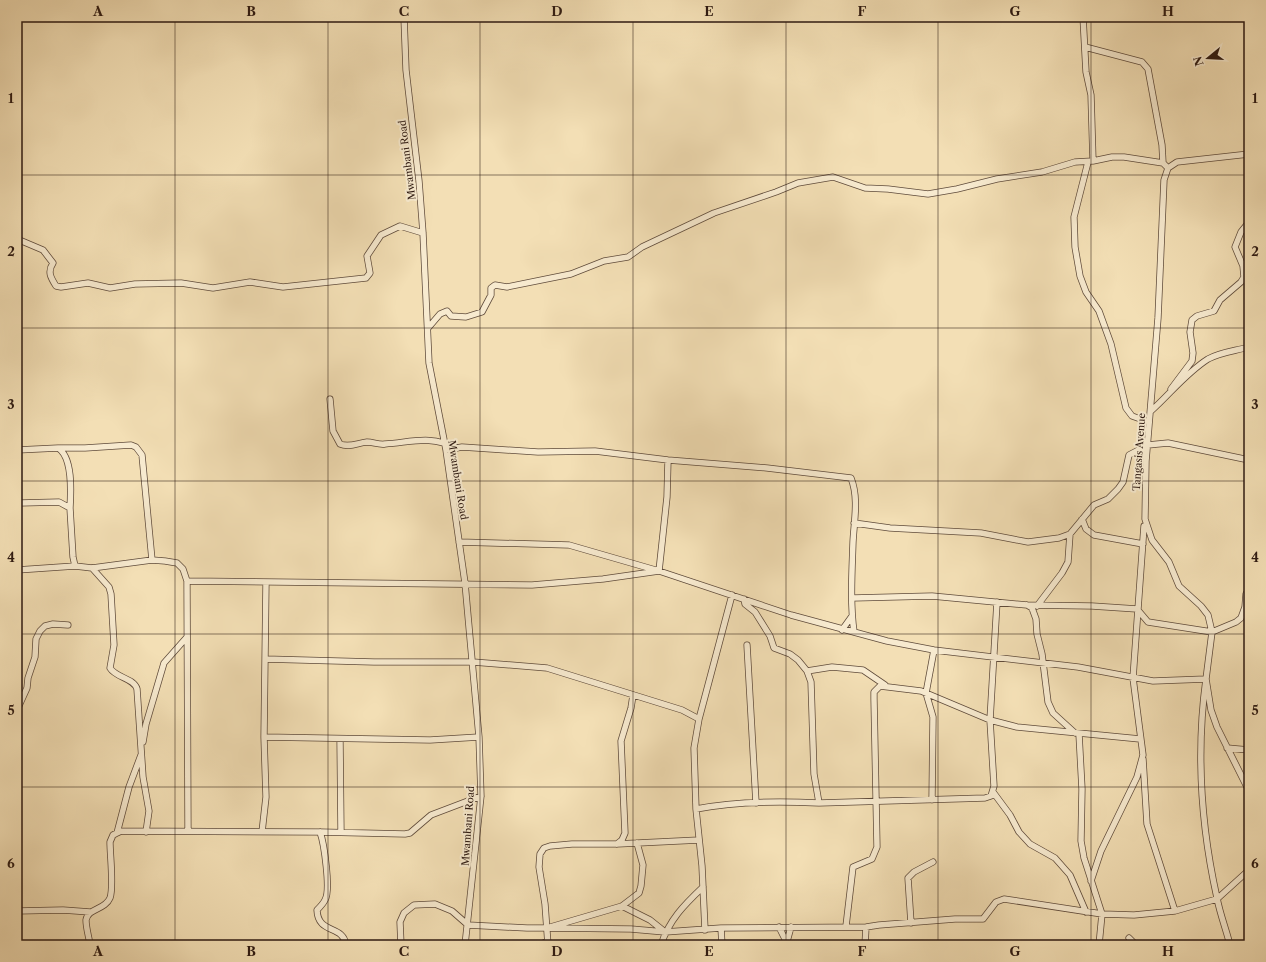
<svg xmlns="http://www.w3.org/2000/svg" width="1266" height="962" viewBox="0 0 1266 962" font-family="'Libre Caslon Text',serif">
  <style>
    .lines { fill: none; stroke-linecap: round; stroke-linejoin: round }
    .street-casing { stroke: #5f4b3b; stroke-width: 7 }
    .street { stroke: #f7eacf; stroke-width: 5.5 }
    .grid { fill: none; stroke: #2e1a12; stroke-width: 1; stroke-opacity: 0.55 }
    .labels { text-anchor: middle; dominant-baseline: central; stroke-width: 4; stroke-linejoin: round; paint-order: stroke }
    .street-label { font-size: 10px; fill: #2e1a12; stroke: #f7eacf }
    .neatline { fill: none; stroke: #2e1a12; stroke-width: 1.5 }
    .grid-label { font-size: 13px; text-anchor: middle; font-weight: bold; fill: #2e1a12 }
  </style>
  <rect width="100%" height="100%" fill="#f3dfb5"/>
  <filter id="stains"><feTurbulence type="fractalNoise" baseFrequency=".005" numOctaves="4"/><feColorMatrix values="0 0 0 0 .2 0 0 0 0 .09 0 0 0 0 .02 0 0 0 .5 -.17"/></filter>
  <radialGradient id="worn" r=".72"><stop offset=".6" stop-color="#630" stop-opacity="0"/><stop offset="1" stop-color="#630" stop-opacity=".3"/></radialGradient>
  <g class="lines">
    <defs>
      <path id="street" d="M404,17L406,70L419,181L423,233L429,363L446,450L465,583L479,737L481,796L465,945
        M1083,17L1086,72L1091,95L1093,161
        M1085,47L1142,62L1148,69L1162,145L1163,163
        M1249,154L1177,162L1168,168L1164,180L1158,318L1146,461L1145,519L1152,540L1169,562L1179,586L1201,606L1208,615L1212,632L1206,679L1211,710L1217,727L1249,791
        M1088,162L1074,217L1075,247L1080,276L1086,292L1099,311L1111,344L1126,408L1132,416L1149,422
        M17,239L43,250L53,263C47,272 51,278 56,286L61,287L88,283L110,288L135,284L181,283L213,288L250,282L283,287L366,278L370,273L367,256L381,235L400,226L423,233
        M428,328L440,314L447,311L451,316L466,317L482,312L491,295V288L495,285L507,287L571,274L604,261L628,257L642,247L714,213L776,192L798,183L833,177L865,188L888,189L928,194L957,189L997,179L1042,172L1075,162L1093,161L1112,157H1124L1163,163L1168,168
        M1171,389L1192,361L1193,353L1190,332L1192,320L1197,316L1214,311L1220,300L1241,282L1244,277L1243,266L1235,247L1241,232L1249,222
        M330,399L333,431L340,444C349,448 357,443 367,442C373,442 379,445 385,444C413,442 430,435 457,448
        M1151,411C1170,394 1186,373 1208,359C1221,352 1235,351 1249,347
        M58,448H85L131,445L136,447L142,455L152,560
        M17,450L58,448C73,457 71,492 70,508
        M446,450L462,447L538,452L595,451L668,460L767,468L851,478C859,498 854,521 853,542C852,572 850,603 854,632
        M17,502L20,503L59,502L70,508L73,557L75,566L92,568L152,560L165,561L177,563L183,569L187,581L188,831
        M1082,519L1086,529L1094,535L1143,544
        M854,523L890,528L981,533L1028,542L1059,538L1070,534
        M459,542L569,545L659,571L667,497L668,460
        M92,568L109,587L111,594L114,645L110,668C116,678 134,678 137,689L143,777L149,811L146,832
        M17,570L75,566
        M187,581L532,585L603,579L659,571L791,615L887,641L934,650L1078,667L1153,681L1206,679C1196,752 1201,826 1217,898C1220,914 1226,929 1230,945
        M853,598L932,596L1027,605L1092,606L1137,609L1148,622L1212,632L1236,622L1241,618L1245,607L1246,594L1249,589
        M744,599L745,604L755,612L770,636L774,648L790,654L798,660L807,671L811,682L814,774L819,803
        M1027,605L1032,608L1036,619L1037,634L1042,654L1048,702L1053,713L1075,733
        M1037,606L1062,573L1068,562L1070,534L1094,505L1108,499L1118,489L1123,482L1129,455L1148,445L1168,443L1249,460
        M842,630L852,616
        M747,645L756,803
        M265,659L374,662H473L547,668L682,710L699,719L694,748L696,809L702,866L705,930
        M807,671L832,667L863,670L885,685
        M17,710L27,688L28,678L35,657L36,639L40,631L45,626L53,624L68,625
        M699,719L732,595
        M1079,734L1082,789L1081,841L1084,858L1102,914L1099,945
        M264,737L430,740L479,737
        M340,739L341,832
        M143,742L146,724L164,663L187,637
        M1227,748L1249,750
        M1143,759L1147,824L1175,911
        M993,792L1010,815L1019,832L1030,844L1055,858L1070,875L1086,912
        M932,800L933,717L926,693L934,650
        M696,809C736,801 778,801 819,803L985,798L991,796L994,786L990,720L997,602
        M262,832L266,797L264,737L266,582
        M320,832C324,843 331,890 325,900C323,904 320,907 317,910C318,935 343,924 346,945
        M117,833L129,787L141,755
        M617,844L622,840L625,833L621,741L631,708L633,695
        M1091,881L1101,851L1137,777L1143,755L1133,678L1144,526
        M622,906L650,920L665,932
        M17,911L63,910L90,912
        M911,923L908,878L914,872L933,862
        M846,926L853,867L872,859L877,847L874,699V692L880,686L921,691L990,720L1017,727L1140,739
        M779,927L786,941
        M547,928L631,929L665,932L721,928L866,927L879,925L955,919H983L996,902L1004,899L1102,914L1134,915L1175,911L1217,899L1249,870
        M721,928L722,945
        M1129,938L1136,945
        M90,945C89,937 86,928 86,920C88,908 105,910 110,898C114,888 110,855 110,842L113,835L121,831L320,832L405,834L410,833L431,815L481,796
        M401,945L400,922L404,913L414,905L435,904L452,911L468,925L527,928H547L622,906L639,893L641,886L643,865L637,843
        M540,945L548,941
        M548,945L545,904L539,867L540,854L544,848L550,846L572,844H617L699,840
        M661,945C669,920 684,905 703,887
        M786,945L791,927
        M865,945L866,927"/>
    </defs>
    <use href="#street" class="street-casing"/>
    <use href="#street" class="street"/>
  </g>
  <path class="grid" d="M175,17V945M328,17V945M480,17V945M633,17V945M786,17V945M938,17V945M1091,17V945M17,175H1249M17,328H1249M17,481H1249M17,634H1249M17,787H1249"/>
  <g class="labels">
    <g class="street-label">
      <text transform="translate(407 160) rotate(-97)">Mwambani Road</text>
      <text transform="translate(1139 452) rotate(-86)">Tangasis Avenue</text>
      <text transform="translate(458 480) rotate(81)">Mwambani Road</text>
      <text transform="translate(468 826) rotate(-86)">Mwambani Road</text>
    </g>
  </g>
  <rect width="1266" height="962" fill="none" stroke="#f3dfb5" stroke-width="44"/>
  <g transform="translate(1208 58) rotate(252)" stroke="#f7eacf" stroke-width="3" paint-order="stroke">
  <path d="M0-3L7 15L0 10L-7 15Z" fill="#2e1a12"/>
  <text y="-6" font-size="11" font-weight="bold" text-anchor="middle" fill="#2e1a12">N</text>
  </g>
  <rect x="22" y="22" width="1222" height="918" class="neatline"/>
  <g class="grid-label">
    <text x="98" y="16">A</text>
    <text x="251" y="16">B</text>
    <text x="404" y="16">C</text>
    <text x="557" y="16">D</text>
    <text x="709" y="16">E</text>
    <text x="862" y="16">F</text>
    <text x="1015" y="16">G</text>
    <text x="1168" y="16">H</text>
    <text x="11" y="103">1</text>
    <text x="1255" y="103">1</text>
    <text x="11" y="256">2</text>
    <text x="1255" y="256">2</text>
    <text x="11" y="409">3</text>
    <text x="1255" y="409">3</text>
    <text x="11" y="562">4</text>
    <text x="1255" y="562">4</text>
    <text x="11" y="715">5</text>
    <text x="1255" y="715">5</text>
    <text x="11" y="868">6</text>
    <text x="1255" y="868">6</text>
    <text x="98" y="956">A</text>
    <text x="251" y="956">B</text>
    <text x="404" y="956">C</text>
    <text x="557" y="956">D</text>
    <text x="709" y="956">E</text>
    <text x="862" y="956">F</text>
    <text x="1015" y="956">G</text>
    <text x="1168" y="956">H</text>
  </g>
  <rect width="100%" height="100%" filter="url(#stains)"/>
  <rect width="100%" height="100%" fill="url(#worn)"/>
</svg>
